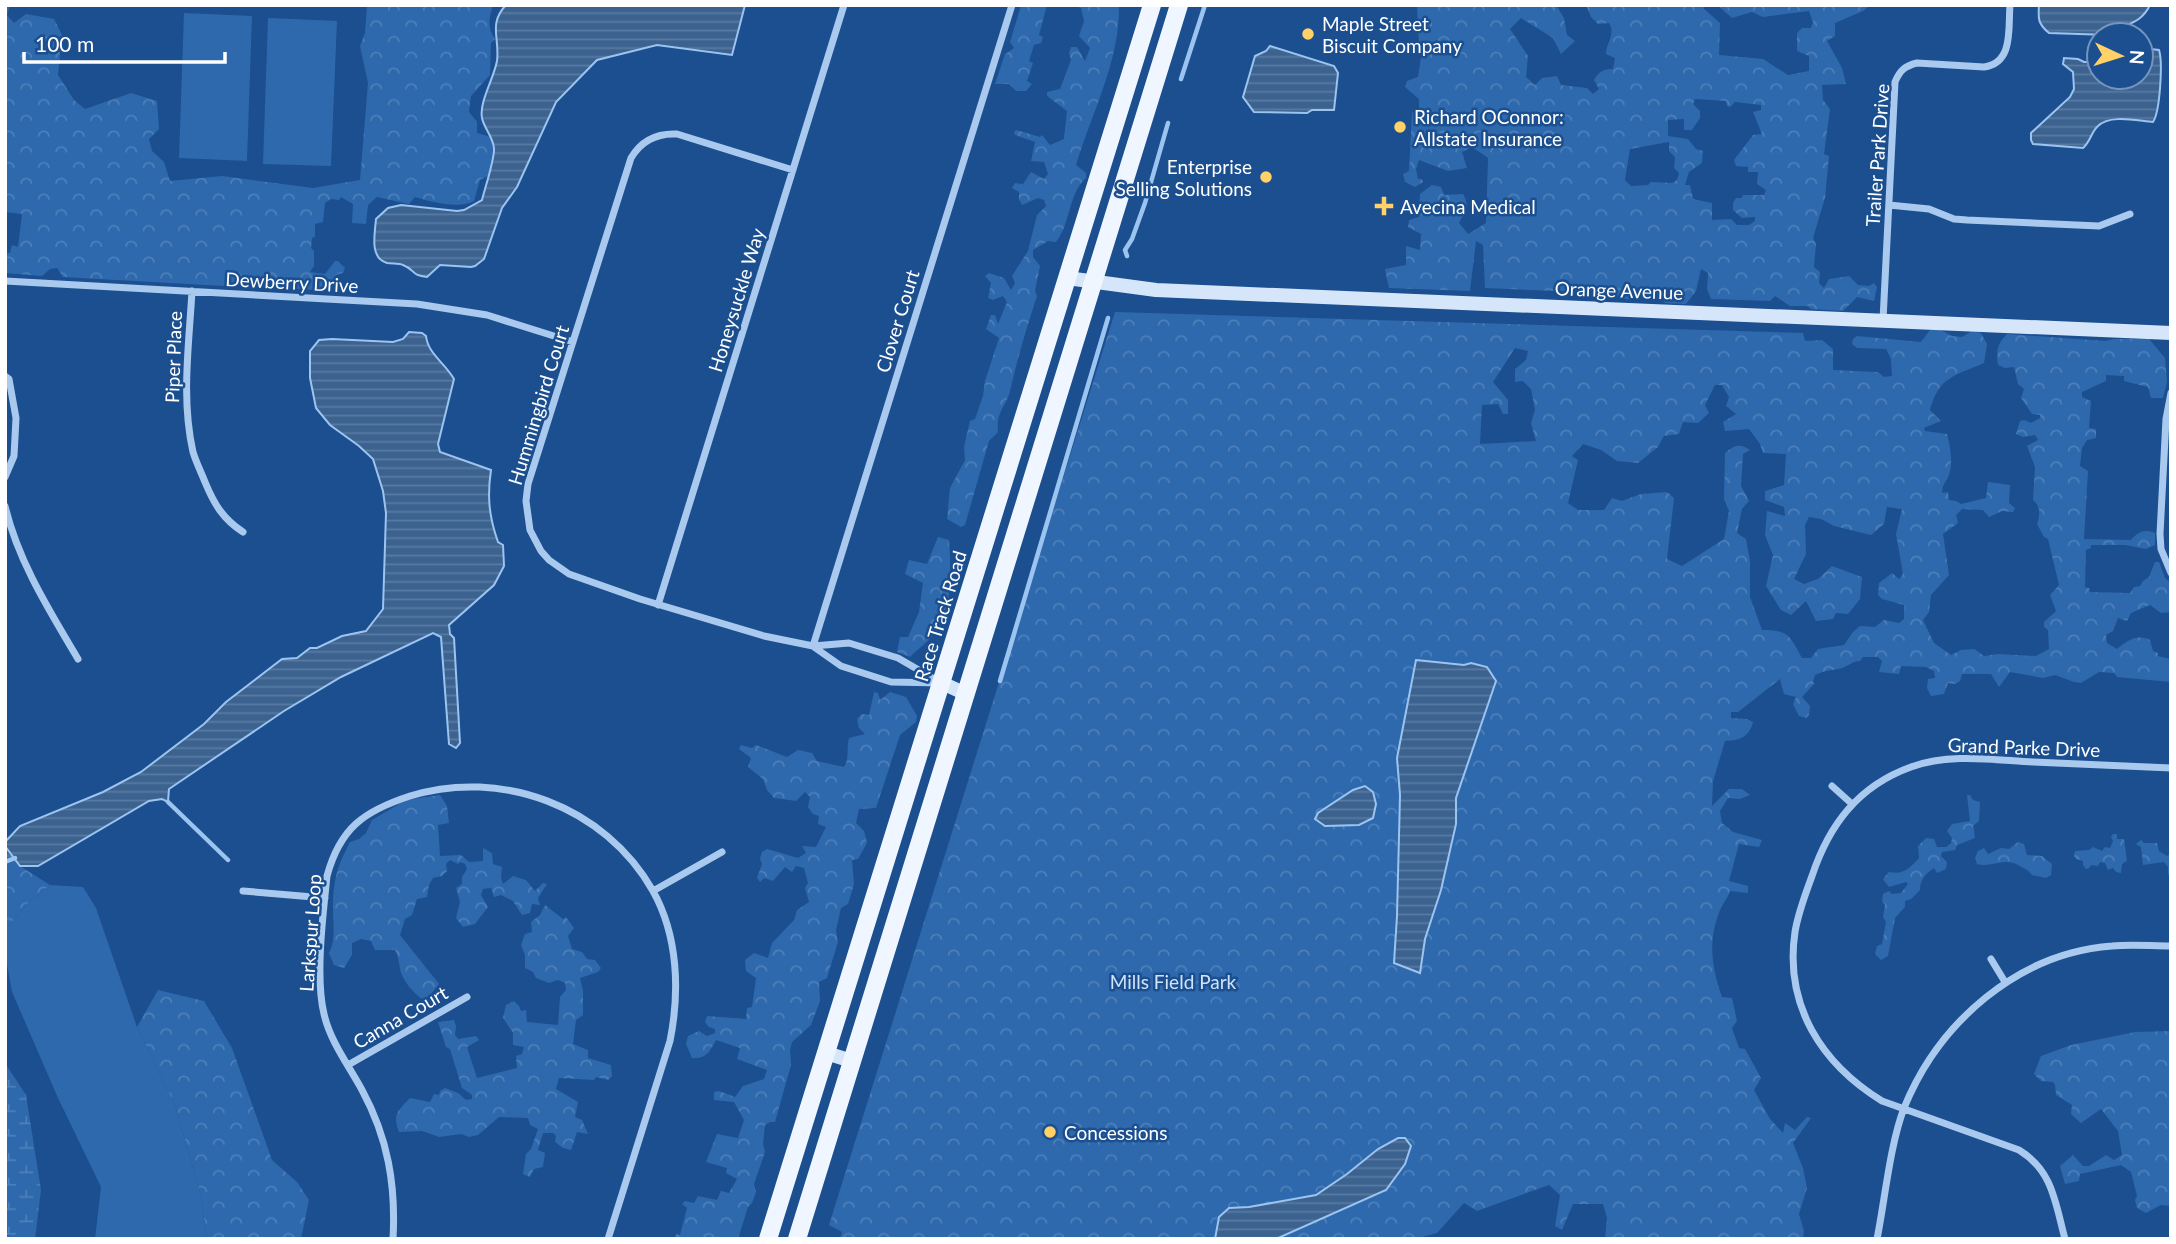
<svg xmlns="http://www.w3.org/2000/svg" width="2176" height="1244" viewBox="0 0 2176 1244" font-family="Lato,sans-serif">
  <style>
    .green { fill: #2e69ad }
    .forest { fill: url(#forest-crowns); fill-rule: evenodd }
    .wetland { fill: url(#wetland-marsh) }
    .water { fill: url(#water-rules); stroke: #9cc4f0; stroke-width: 2 }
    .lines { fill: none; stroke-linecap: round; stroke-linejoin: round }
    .stream { stroke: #9cc4f0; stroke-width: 4.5 }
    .street { stroke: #a9c9ee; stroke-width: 7 }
    .secondary { stroke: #d6e6fa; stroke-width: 14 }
    .primary { stroke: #f0f6ff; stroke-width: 18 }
    .poi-dot { fill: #ffd166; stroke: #1b4f8f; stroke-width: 2.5 }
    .labels { text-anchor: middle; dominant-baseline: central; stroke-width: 5; stroke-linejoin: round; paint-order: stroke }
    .poi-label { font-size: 19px; fill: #fff; stroke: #1b4f8f; text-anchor: start }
    .street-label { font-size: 19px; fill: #fff; stroke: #1b4f8f }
    .park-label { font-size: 19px; fill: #cfe3fa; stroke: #1b4f8f }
  </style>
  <defs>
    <pattern id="forest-crowns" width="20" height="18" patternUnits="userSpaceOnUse" patternTransform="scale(1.75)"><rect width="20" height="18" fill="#2e69ad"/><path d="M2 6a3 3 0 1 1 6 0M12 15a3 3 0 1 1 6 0" fill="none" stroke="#4d80b9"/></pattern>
    <pattern id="wetland-marsh" width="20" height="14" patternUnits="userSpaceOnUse" patternTransform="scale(1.75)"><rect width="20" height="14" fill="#2e69ad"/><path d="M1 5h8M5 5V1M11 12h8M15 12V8" fill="none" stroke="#4d80b9"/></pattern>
    <pattern id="water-rules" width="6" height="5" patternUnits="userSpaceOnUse" patternTransform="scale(1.75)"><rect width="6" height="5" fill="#3c6290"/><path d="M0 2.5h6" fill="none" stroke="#597aa1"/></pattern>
  </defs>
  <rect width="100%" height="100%" fill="#1b4f8f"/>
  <path class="green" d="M184,13L252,16L247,161L179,158Z
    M268,18L337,21L331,166L263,164Z
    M50,885L83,887L96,908L137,1027L175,1105L201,1196L207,1239H95L101,1187L58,1098L12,992L5,953V930L26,905Z"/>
  <path class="forest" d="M5,5H10L7,15L14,23L26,14L54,19L62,35L58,75L74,100L85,109L131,93L157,101L159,129L149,139L152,151L164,162L170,181L222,176L313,188L360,180L368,83L360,46L365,33L367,5H493C489,18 487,28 495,39L491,43L490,75L471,96L469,112L477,122V133L491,137L495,149L488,176L480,180L474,201C460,209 430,202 415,197L409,204L377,197L368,205L366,224L352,223L353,204L341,197L339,200L331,199L325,203L323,222L315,224V237L312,238L311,248L314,251V266L310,272L325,274L335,261H338L345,268L343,273L336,275L334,284L322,290L253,287V282L249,281L244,286L228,284L224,286L63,277L57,268L50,269L42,276L5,273V253H10L12,245L18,247L22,214L5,212Z
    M1023,5H1047L1039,35L1043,37L1041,43L1034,45L1029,61L1033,63L1027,81L1032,84L1026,91H1016L1009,84H995L1005,54L1014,48L1010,42L1021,6Z
    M1072,5H1119C1120,61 1092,112 1076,165L1086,173V178C1068,194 1071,223 1056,242L1048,241L1033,250V257L1040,266L1035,291L1037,296C1027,327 1017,359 1010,391C1005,409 996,411 998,432L989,441L965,525L961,527L947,519L950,488L965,460L964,447L970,421L975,419L983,396L985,381L999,338L986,329L991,315H995L998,324L1007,302L1003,296L993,300L988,298L991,283L985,276L989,273L1004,278L1011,290L1015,283L1012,276L1028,251L1037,215L1046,206L1044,200L1038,198L1022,205L1019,199V192L1012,188L1015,183L1023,184L1031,172L1044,179L1048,174L1044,162L1031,161L1035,142L1015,135L1014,132L1016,130L1040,137L1042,135L1050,145L1064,139L1067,111L1047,96V92L1060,89L1071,60L1069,53L1071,47H1077L1085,61L1090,48L1079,36L1084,21L1081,8Z
    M1417,5H1556L1564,18L1567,35L1575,41L1561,54L1553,38L1521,18L1510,29L1528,56L1526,77L1535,85L1542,78L1557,76L1561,85L1587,88L1593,94L1599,89L1594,80C1599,71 1604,69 1613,69L1615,58L1606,54C1606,43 1616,34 1609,23L1598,24L1591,17L1586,5H1707L1703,8L1720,23L1719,55L1763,59L1788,75L1809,71V56L1797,51V33L1802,28H1811L1813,22L1809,11L1763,17L1752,12L1732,18L1717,5H1870L1863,11L1835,23V36L1827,41L1842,68L1846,84L1822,85L1823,100L1830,109L1824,154L1829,156L1825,198L1813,238L1816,244L1814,267L1820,272L1819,283L1824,288L1829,279L1849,276L1858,285L1869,286L1874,283L1877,287L1874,301L1857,297L1843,311L1811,309L1808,306H1790L1775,296L1770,301L1711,299L1707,289L1708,273L1701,269L1696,291L1686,304L1665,303L1661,298L1638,297L1634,300L1625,299L1621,295L1614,298L1607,297L1604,293L1485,288L1483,245L1476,241L1470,291L1389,288L1385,269L1406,265V246L1420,250L1421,234L1408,227L1409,220L1419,217L1420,194L1432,185L1441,187L1444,195L1463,194C1470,205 1465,212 1459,223L1468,234L1486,223L1488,158L1472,147L1462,152L1467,168L1448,171L1419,160L1416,169L1418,179H1422L1423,182L1415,187L1405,182L1403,174L1409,171L1412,113L1419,107V99L1405,87L1407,81L1418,77L1421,57L1427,50L1419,45ZM1695,99L1726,101L1727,106L1730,107L1735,102L1761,105V110L1753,112L1762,134L1753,135L1734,160L1736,166L1748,167V172H1758L1757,184L1766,190L1764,195H1743L1742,198H1736L1733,203V210L1742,218L1755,217V221L1749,225H1737L1731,219L1712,220V203L1693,199L1690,185H1685L1689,172L1702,163L1703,151L1696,149L1688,139L1668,136V120L1684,119V130H1692L1700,118V111L1693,104ZM1669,142V151L1675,157L1674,168L1679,173L1677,180L1672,183L1651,182L1648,185L1631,186L1625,180L1630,149Z
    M1115,312L1803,333L1805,341L1822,340L1833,349V370L1878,372L1884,377L1892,376L1891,359L1886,349L1857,348L1852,344L1853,339L1857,336L1921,342L1930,330H1941L1952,336L1962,337L1972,331L1981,333L1987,344L1984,363C1955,376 1939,376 1930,410L1941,421L1924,428L1925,431L1947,434C1950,446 1954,464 1948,477C1945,484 1943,482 1942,493L1948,492L1949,500L1956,501L1961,504L1986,498L1988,482L2010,485L2009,503L2015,508L2013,512L2002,511L1989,517L1983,510L1962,509L1956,515L1958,523L1943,534L1949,575L1931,595L1929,612L1923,620L1934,643L1951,655L1961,650L1974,649L1984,656L1998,654L2036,656L2049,649L2048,630L2044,627V622L2056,611L2050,595L2059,585L2048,539L2044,537L2037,524C2040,515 2041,506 2033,500L2035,467L2027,446L2038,440L2035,435L2023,437L2016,434L2020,421L2024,420L2031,423L2040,418V415L2032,414L2021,398L2024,389L2018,384L2014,367L2005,368L1998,365C1996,351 1997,344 2007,334L2105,341L2114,339H2149L2165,358L2167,382L2163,398H2151L2148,387L2124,381V376L2106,375V381L2082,392V397L2091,401L2089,428L2096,429V438L2087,440L2082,448L2080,466L2088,471L2084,539L2131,540C2139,531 2144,529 2155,533V545L2146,549L2125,545H2091V548L2086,550L2085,587L2089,588L2090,592L2130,593L2134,587L2140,586L2143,581L2149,577L2155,562H2159L2165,578L2171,583V612L2161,613L2150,605L2131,613L2127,621L2118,618L2113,631L2106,635L2107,643L2117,649C2128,640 2137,634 2150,640L2153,651L2158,653V656L2170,659L2171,656V682L2117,677L2114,673L2099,672L2081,683L2074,682L2055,675L2043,678L2010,672L1999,687L1991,674H1962L1960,681L1955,684L1948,683L1944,694L1931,696L1927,688L1928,679L1935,678L1934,671L1926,667L1901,666L1899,674L1879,672L1882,661L1878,657H1863L1860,661C1851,661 1847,668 1838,669C1828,671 1826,670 1815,675L1813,681L1814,684L1802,697L1810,706L1809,715L1806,718L1799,716L1793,704L1796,697L1784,694L1780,679L1738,712H1731V718L1747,719L1753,722C1749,737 1741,740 1725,741L1713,781L1712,806L1729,789H1742L1750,795L1740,799L1728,798L1720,811L1722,823L1733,832L1762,840L1759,847L1739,844L1729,881L1748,886V893L1730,891C1728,898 1723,903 1720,910C1708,940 1711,966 1722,997L1732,998L1737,1021L1732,1028L1739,1048L1745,1049L1761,1078L1754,1090L1770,1119L1783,1133L1785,1123L1795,1130L1807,1117L1811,1118L1793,1143L1803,1168L1807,1188L1799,1214L1804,1231L1803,1239H1605L1607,1218L1603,1204H1573L1562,1230L1555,1226L1560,1195L1549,1185L1477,1211L1464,1203L1437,1233L1415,1239H840L842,1232L829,1225ZM1515,348L1528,351L1526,360L1515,369V382L1523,381L1531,389L1535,410L1531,423L1536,441L1480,444L1482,405L1498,404L1503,414H1508V400L1493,382ZM1715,385H1722L1729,397L1726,406L1736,414L1723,422L1725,431L1749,429L1760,444L1763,453L1786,454L1784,485L1765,491V500L1784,507L1785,516L1767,511L1765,535L1773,555L1766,586L1781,610L1791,615L1806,601L1816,621L1833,619L1836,613L1848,614L1860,599L1862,577L1832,566L1818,579L1804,584L1794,579L1806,554L1805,525L1809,517L1821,519L1834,526L1871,535L1884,524L1887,507L1902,509L1896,534L1903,574L1899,579L1892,573L1879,583L1878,595L1882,599L1904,605V619L1899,623L1884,620L1875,627L1860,626L1853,632L1844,645L1818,649L1811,658H1802C1790,636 1789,630 1762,630L1750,597V561L1746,539L1737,533L1742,509L1749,501L1741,486L1743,454L1750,450C1740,443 1734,445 1725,453L1724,499L1729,511L1724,539L1682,566L1667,559L1674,498L1667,492L1641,494L1622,501L1612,498L1604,510H1578L1568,503L1578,460L1572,456L1583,444L1601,450L1617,461L1638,463L1658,447L1664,436L1679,434L1683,422L1698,423L1709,413L1705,405Z
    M938,537L949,540C951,568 953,603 938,629C932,639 919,648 910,657L897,652L900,637H908L919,612L923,583L905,574L909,560L927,564Z
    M874,692L878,693L880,700L890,692L906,697L917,716L916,722L900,735L876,808L859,809L856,823L864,831L867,843L858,859L852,860L854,884L848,904L841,908L836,930L838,942L827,978L819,982L820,1001L811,1025L792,1042L790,1050L791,1065L775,1122H770L765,1125L763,1144L765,1152L754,1184L756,1192L752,1203L748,1207L738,1239H675L676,1234L680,1235L687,1208L682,1204L685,1201L694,1203L698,1196L717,1200L721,1191L729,1193L737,1179L726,1173L727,1168L706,1162L717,1134L738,1138L744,1120L734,1102L714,1100V1092L719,1091L735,1097L743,1086L764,1079L767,1070L737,1059L740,1048L716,1040C710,1051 707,1059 692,1058L686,1044L688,1036L699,1031L707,1036L715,1033V1029L709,1027L705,1022L707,1016L746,1019L747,1008L752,1007L756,978L746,971L745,960L754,953L768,958L772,943L794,920L797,910L809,902L805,888L808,883L804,868L796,866L792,872L785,867L773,881L764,878L760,882L757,878L762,864L760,859L762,852L767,849L798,858L806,853L802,846L816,847L826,827L818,824L819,816L813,814L808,807L810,797L805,792L796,801L774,798L767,790L763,779L748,767L751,758L739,749L741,745L752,748L756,745L787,757L798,750L812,753L817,761L844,767C850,758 846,749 849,738L865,734L859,728L857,719L862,714L869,715Z
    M440,795L447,806L449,823L438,825L440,856L461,855L469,862L483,861V848L492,853L493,864L502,867L501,878L503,884L513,876L526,880L535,891L543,883L547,884L538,898L540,905L532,904L530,913L522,915L513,901L501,895L494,897L491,888L483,889L481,895L488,907L475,924L463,927L456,918L460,902L456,888L462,884V877L467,869L465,864L460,862L458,864L450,860L446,864L447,871L442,876L433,878L429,885L427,897L417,899L412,915L405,919L400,935L439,984L430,995L432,999L429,1003C418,999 401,980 400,968C398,960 399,958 395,950H375L371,941L361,939L352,943V955L344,968L334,965L329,953C337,939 332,918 333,902C334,877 338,865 350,842L359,839L366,833L372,820L406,800Z
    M1967,795H1970L1973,800L1980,802L1979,821L1973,826L1975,838L1957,845L1955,850L1942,852L1941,856L1947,862L1946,869L1937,873L1934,868C1925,874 1920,880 1920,890L1911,899L1905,901V907L1895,918L1888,956L1881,960L1875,954L1877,946L1882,944L1886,922L1883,917L1885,905L1882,901L1883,894L1889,891L1892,894L1901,893L1908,884L1906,882L1889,887L1883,879L1889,872C1904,875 1910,868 1919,858L1918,846L1926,838L1934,839L1937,847H1946L1951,843L1952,838L1947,831L1952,824L1970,821Z
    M2113,834H2117V839H2124L2127,861L2122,864L2121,873L2116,872L2113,868L2108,870L2105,863L2100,862L2098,866L2091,865L2089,868L2086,869L2083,865V861L2076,859L2074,856L2075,851L2089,850L2093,847L2102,851L2105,847L2110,848L2113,841L2111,837Z
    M2141,840L2144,843H2157L2159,851L2167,856L2171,853V875H2168V867L2164,862L2143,865L2141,847L2136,844Z
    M2018,842L2024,844L2027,855L2042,856L2052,864L2051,875L2046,878L2032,875C2028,869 2024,869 2018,865C2004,857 1991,868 1977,864L1975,858L1978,851L1984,848L1988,854L2001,848L2009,849Z
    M5,847L20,866L50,885L26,905L5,930Z
    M545,905L563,919L566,917L574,928L568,936L572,949L582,952L587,959L595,960L601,968L598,972L580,978L583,991V1015L576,1020L573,1044L588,1050V1058L611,1065L612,1076L608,1080L596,1077L594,1080L559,1078L556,1089L578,1102L575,1117L582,1120L588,1134L577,1132L571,1150L563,1148L555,1142L556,1136L553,1133H543L538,1150L545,1153L543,1167L534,1169L530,1177L523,1174L526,1154L531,1149L538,1129L530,1125L528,1118L499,1117L478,1135L469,1137L461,1134L439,1137L422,1131L399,1132C392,1114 398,1111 410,1098L430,1102L434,1094L439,1095L440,1091L445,1088L458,1093L466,1100L472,1099V1095L462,1088L450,1049L446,1047L438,1022L454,1020L456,1026L455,1035L458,1039L476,1036L479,1040L467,1047L477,1078L517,1068L516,1056L522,1054L524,1047L513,1045V1033L503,1018L506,1005L514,1001L519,1006L521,1011L526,1010L527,1022L558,1025L560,997L566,990L565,983L558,980L549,983L536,978L533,972L525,968V955L521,945L525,934L532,932L531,922L540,915Z
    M158,990L204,1001L232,1048L272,1160L297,1182L309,1200L301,1239H207L201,1196L175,1105L137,1027Z
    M2171,1031V1206L2161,1205L2146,1213L2137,1208L2135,1200L2137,1196L2131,1172L2121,1165L2080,1174L2079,1181L2065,1184L2060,1166L2073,1155L2083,1166H2089L2106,1155L2114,1160L2122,1155L2118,1131L2101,1109L2081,1123L2071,1114L2072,1105L2056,1095L2055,1085L2053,1082L2041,1081L2034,1074L2041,1056L2071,1045L2135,1032Z"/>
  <path class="wetland" d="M5,1063L26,1095L41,1190L35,1239H5Z"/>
  <path class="water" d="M506,5H745L732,55L657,45L597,60L556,102L517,187L502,208L484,259L475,266L471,267L440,265L427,277C410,275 416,270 403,265C399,263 392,264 387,263C369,258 375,233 376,219L388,208L401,205L457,211L464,210L482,200C485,188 495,158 494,148C493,137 484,128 482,118C479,102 494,78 497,61C500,38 488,24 506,5Z
    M2039,5H2150C2139,27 2124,22 2108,35L2049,33C2038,24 2038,19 2039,5Z
    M1270,46L1334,66L1338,73L1334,110H1312L1307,113L1254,112L1243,97L1255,56L1266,51Z
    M2141,48L2159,50C2163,62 2160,112 2153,122C2138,121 2110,114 2098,126C2091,132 2091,141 2083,148L2033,144L2031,140V133L2070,97L2074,89L2073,72L2063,64L2064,58L2078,59L2084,62H2099V77H2141Z
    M409,332L422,333L426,336C428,354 445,363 454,379L438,444L440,452L491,470C487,496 489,517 498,542L503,545L504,566L494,585L449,625L450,634L454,638L460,743L456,748L449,744L441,637L433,633L341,677L284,711L169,789L168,802L162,799L149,801L38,866H20L5,846V842L20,826L103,792L141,772L204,724L226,702L282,659L297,658L310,648H317L342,636L366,631L383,609L386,513L383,491L373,459L359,446L330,425L316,408L310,378V351L319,340L332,339L393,342L403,339Z
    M1416,660L1464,665L1471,663L1487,667L1496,681L1456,798V824L1441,890L1425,939L1420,973L1394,963L1397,916L1400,795L1397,758Z
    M1365,786L1373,792L1376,804L1373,818L1359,825L1325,826L1315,819L1318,813L1353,790Z
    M1398,1138H1405L1411,1146L1405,1164L1386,1190L1276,1239H1215L1219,1217L1229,1208L1249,1207L1316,1195L1347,1174L1378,1149Z"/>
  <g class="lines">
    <path class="stream" d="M1181,79L1205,5
      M1127,256L1125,250L1132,239L1145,203L1168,123
      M1000,681L1108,318
      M168,802L228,860
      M5,862L15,858"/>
    <path class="street" d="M793,170L677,134C657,133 641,141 631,158L528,484L526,501L530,530L541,551L549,560L569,574L640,599L764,636L813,646L849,643L898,658L941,683
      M1889,205L1929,209L1954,219L1967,220L2099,226L2130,214
      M5,281L417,304L487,315L573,342
      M192,291C189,345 181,399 193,452C196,462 201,472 205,482C214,504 223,519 243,532
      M1883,320L1895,82C1900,70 1905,66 1917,63L1984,67C2014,63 2008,28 2010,5
      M5,376L9,379L16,418L14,456L5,477
      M2171,393L2166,419L2160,534L2161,549L2171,573
      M5,506C18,561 49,610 78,659
      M658,605L844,5
      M813,646L1012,5
      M814,647L841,666L891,682L940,683
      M1832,786L1852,804
      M243,891L325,898
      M653,891L722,852
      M1991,959L2005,982
      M348,1065L467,997
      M393,1239C396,1185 388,1138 362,1090C349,1066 330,1041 324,1014C315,977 323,915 327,876C340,828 364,811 410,796C501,768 605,806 653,891C678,936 680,991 670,1041L608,1239
      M1877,1239C1885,1199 1890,1145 1904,1108C1939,1022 2018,953 2112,946C2132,944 2151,946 2171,946
      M2065,1239C2055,1202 2053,1171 2019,1150L1882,1101C1822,1064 1784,1006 1795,932C1798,913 1805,895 1812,876C1829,825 1858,786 1911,767C1950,753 1993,760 2033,762C2079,764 2125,766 2171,768"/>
    <path class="secondary" d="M1067,278L1156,290L2171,333
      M942,683L966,694
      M826,1053L852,1061"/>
    <path class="primary" d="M768,1239L1152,5
      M797,1239L1179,5"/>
  </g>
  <g class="poi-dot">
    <circle cx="1308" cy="34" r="7"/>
    <circle cx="1400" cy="127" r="7"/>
    <circle cx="1266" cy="177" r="7"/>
    <path d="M1380.5 195.5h7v7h7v7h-7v7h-7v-7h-7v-7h7z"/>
    <circle cx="1050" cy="1132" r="7"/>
  </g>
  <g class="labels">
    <g class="poi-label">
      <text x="1322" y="23">Maple Street<tspan x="1322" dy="22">Biscuit Company</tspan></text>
      <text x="1414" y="116">Richard OConnor:<tspan x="1414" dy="22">Allstate Insurance</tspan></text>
      <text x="1252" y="166" text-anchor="end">Enterprise<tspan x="1252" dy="22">Selling Solutions</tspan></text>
      <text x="1400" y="206">Avecina Medical</text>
      <text x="1064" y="1132">Concessions</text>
    </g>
    <g class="street-label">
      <text transform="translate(1877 155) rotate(-86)">Trailer Park Drive</text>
      <text transform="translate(292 282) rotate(3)">Dewberry Drive</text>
      <text transform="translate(1619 290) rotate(2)">Orange Avenue</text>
      <text transform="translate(736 300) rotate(-73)">Honeysuckle Way</text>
      <text transform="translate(897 321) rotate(-73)">Clover Court</text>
      <text transform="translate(173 357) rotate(-88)">Piper Place</text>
      <text transform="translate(538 405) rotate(-73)">Hummingbird Court</text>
      <text transform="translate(940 616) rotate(-73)">Race Track Road</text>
      <text transform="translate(2024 747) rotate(2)">Grand Parke Drive</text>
      <text transform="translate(310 933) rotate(-86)">Larkspur Loop</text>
      <text transform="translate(400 1017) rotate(-30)">Canna Court</text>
    </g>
    <g class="park-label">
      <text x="1173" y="981">Mills Field Park</text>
    </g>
  </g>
  <rect width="2176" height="1244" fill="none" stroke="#ffffff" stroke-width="14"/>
  <g transform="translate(2120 56) rotate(94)"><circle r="33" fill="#1b4f8f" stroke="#7695bc" stroke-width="2"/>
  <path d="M0-5L12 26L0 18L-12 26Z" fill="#ffd166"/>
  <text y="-10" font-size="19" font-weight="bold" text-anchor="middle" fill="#ffffff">N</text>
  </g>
  <path d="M24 52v10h201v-10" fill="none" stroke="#ffffff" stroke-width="3.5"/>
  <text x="35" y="52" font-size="21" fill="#ffffff" stroke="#1b4f8f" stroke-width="5" paint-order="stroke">100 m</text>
</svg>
